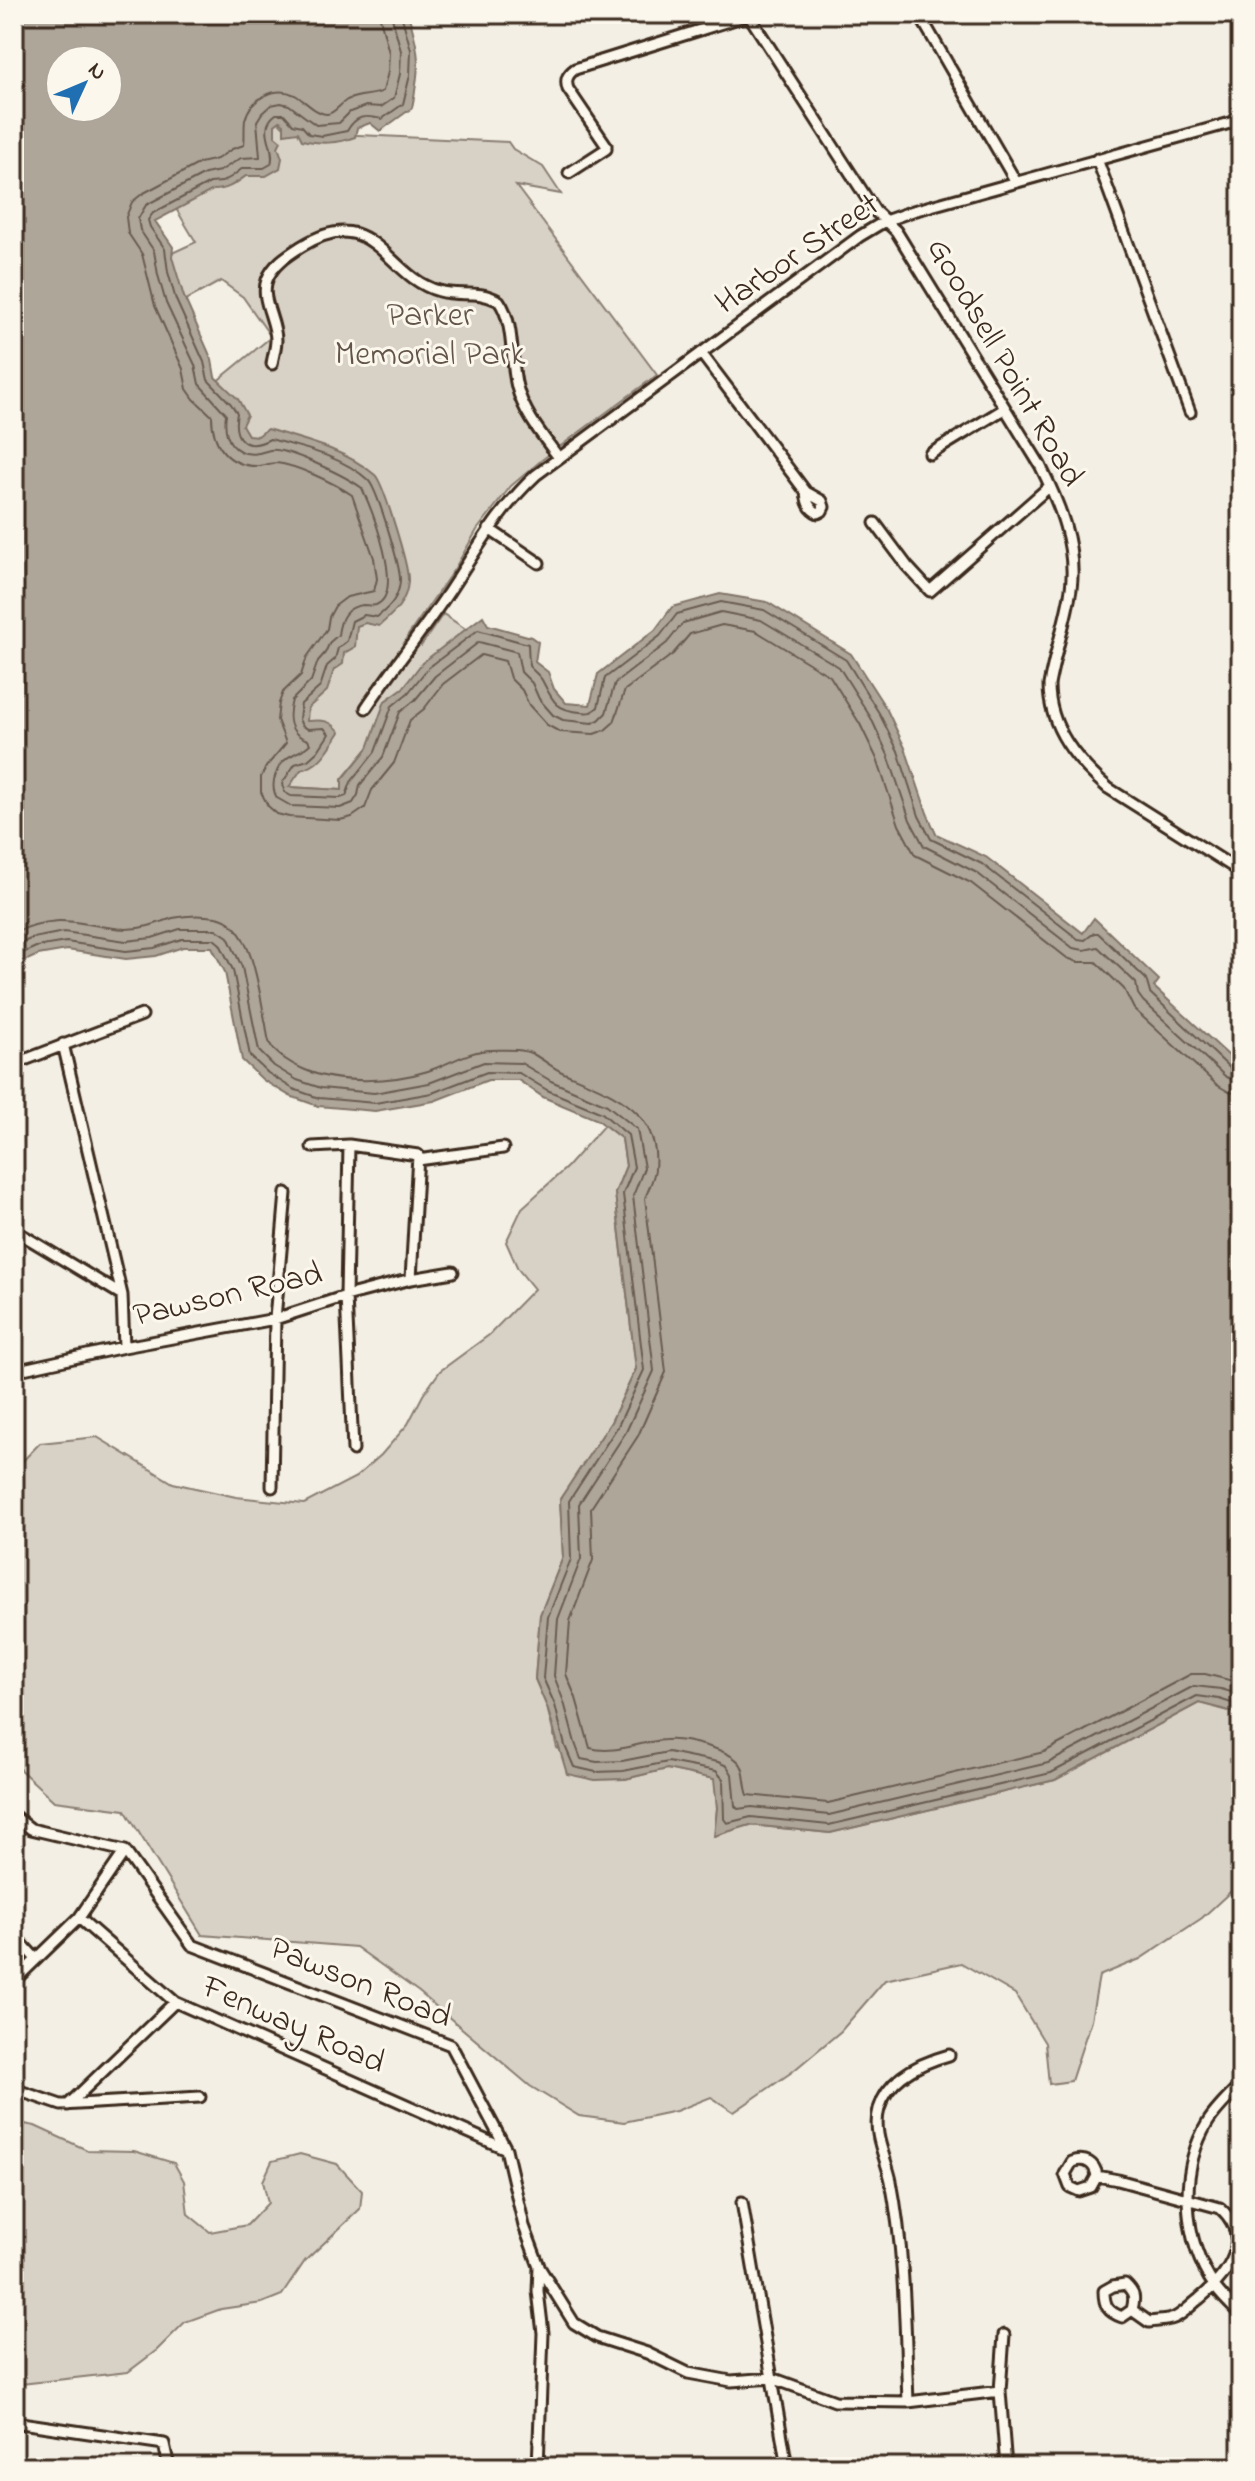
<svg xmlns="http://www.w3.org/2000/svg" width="1255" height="2481" viewBox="0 0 1255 2481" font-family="'Indie Flower',sans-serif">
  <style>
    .green { fill: #d8d1c6; stroke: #8a7e72; stroke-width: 2 }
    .water { fill: #afa69a; stroke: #817468; stroke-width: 2; fill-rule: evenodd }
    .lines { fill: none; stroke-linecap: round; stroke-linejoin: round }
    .shore { stroke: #695c50; stroke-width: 2 }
    .minor-casing { stroke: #3b2a1e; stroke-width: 15 }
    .minor { stroke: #fbf7ec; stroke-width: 9 }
    .labels { text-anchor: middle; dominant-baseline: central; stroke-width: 6; stroke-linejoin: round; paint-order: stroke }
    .street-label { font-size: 34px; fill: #3b2a1e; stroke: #fbf7ec }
    .park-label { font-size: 34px; fill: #625448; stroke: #fbf7ec }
  </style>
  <rect width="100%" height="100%" fill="#f3efe4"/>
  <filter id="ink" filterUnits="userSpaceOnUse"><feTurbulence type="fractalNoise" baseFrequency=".0125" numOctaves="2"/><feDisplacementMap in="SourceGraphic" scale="16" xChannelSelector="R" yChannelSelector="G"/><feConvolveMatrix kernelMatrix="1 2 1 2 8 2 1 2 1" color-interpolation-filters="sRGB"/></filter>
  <g filter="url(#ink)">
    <path class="green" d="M278,121L285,128L337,134L508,142L513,149L543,167L561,194L516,186L657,375L543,459L511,486L477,530L455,568L407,637L421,646L443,614L476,636L368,748L342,779V790L288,787L303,724L251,440L210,387L271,337L243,297L221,281L177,305L159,259L196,242L172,202Z
      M604,1125L622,1139L626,1166L615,1193L636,1369L611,1422L560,1499L563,1557L540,1615L535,1679L547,1707L557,1748L625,1779L667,1769L715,1779L717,1808L715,1835L750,1825L830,1833L1055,1780L1199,1703L1241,1714V1882L1202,1918L1140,1959L1099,1976L1091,2020L1071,2081L1049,2084L1045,2043L1015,1994L961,1963L885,1980L841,2031L792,2072L734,2112L711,2097L676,2111L624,2122L579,2116L530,2086L419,1992L356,1947L202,1935L125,1810L54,1801L14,1764V1470L40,1443L97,1437L173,1483L236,1497L304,1504L356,1477L381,1455L408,1424L423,1395L440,1371L489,1335L534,1289L518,1269L506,1242L522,1208L567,1167Z
      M14,2122L35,2126L87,2150L134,2151L174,2163L184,2181L188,2214L210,2232L247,2225L268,2203L263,2181L272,2161L300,2154L337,2164L362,2191L360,2209L305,2261L282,2295L262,2303L221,2309L185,2322L157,2350L128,2372L21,2384L14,2387Z"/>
    <path class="water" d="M14,14H408C421,55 420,66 412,108L380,131L370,123L357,128L355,137C336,144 321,144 302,140L298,132L284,134V124L280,121L275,125V136L281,141L278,147L282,158L280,168L266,176H246C235,184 227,190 213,190L155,221L173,247L172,257L184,297L212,360L215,377L238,399L247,415L242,425L248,435L258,436L267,429C303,440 345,449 375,475C383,482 409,567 408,581C407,602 394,613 379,626L365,623L357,626L355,647L344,653L343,664L334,670L327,691L308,708L307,721C322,720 330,719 340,732C329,748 321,766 301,770L289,787L342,790V780L368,748L385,701L403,688L422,663L483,616L488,625L531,637L538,642L535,662L548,672L554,689L566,703L590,705L598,674L655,630L672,607L720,594L767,602L851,654L887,710L905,748L927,813L936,834L986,857L1083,933L1094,918L1159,980L1154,987L1241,1067V1714L1199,1703L1055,1780L830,1833L750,1825L714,1836L717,1808L714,1779L667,1769L625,1779L595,1780L567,1774L547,1707L535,1679L540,1615L563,1557L560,1499L611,1422L636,1369L615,1193L626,1166L622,1139L598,1120L543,1097L518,1080H488L434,1101L375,1111L318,1106L290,1096L263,1080L242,1060L225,972L212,947H183L156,956L126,959L67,950L38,955L14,966ZM60,60H108V108H60Z"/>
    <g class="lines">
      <path class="shore" d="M379,14L389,53L388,72L383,91C375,96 360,94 347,100C340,104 335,113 327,114C316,114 304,100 295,95C275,85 250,99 245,120C244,128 245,137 244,145L232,149L217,159L200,163L142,194L132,202L126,217L128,233L142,254L155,306L183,369L187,389L194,399L212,416C212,444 227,466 257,466C263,466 270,463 276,463C297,465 334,483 352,495L374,558L377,579L374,591L347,597L335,606L329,617L327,629L307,657L301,675L283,692L279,703L277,720L286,743L266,767L261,777V792L268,806L277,814L289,817L340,820L352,817L365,808L372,790L394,763L410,720L424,709L443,684L481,655L505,661L510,678L522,690L529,705L547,725L560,732L594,734L605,730L614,722L625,690L673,654L690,634L722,625L756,631L830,676L860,724L877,759L899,825L915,855L971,883L1067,958L1078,962H1096L1124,989L1134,1009L1217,1085L1229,1092L1241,1094
        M391,14L401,51L400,74L394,98L381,107L366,106L350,112L339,123L316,125L289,105L281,103L271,105L262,113L257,121L260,157L241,158L220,171L205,174L146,205L138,219L140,230L154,251L158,275L166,303L195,365L199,384L226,414C224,427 226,444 240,451C252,457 260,452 270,450C287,447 347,477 362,488C371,508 406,593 376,605C373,606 367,605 363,605C345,607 340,619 338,635L330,642L325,653L318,661L311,681L292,700C287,718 288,734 308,740L310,744C304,750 301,750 294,754C278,761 268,783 277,798L291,806L340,808L353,803L358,795L360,785L383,757L400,712L415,700L435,676L479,642L517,652L521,672L532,683L539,699L553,715L563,720L592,723L599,720L606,713L615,683L667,643L683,623L721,612L761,620L839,667L871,718L888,755L910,820L924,846L977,873L1073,948L1084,950L1098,947L1136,983L1138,994L1143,1001L1226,1077L1241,1082
        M401,14L411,50L410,75L403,104L382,119C365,115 356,115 347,131L322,136L309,134L302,126L293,124L284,114H276C256,129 277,146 271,164L264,168H243L231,177L222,182L210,183L153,213L148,220L150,227L165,249L168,272L176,300L204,362L208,380L231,404L237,413C232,439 245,452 270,439C303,448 342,456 368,480C377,488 401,568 400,581C399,597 390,607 377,617L364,615L352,621L347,641L338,648L335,659L327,666L320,687L301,704L299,719L302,726L308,729L324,728L329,734L318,751L308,760L295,764L283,782L284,792L291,796L340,798L346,796L351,782L375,752L392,706L408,693L428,668L478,630L528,644L529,666C533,671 539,675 542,680C553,701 555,710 580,712C589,713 592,713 598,707L605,678L660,636L677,614L721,602L764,610L846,660L879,713L898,751L919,816L931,839L982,864L1078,939L1085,940L1094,933H1098L1146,979L1150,993L1232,1070L1241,1072
        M14,933C62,910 81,927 126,929C143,929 158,923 173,918C186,915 203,915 216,917C252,922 259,991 265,1020C267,1027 267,1038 270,1044C275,1054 293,1065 303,1069C338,1085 393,1082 428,1071C449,1064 470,1050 491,1050C504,1050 521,1048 533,1054C544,1060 553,1068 564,1073C609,1092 661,1109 655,1169C654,1179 649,1188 645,1198L666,1372L638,1436L591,1508L593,1560L570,1621L566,1674L576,1698L590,1748C616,1755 640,1741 665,1740C683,1738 731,1749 741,1765C746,1774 744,1785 748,1795L828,1803L1044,1752L1191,1674H1205L1241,1683
        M14,946L33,938L64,932L126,941L152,938L180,929H216L228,937L242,967L259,1051L274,1066L297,1080L321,1088L374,1093L429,1083L484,1062L521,1063L551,1081L607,1105L637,1129L644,1168L633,1196L654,1371L626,1432L579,1504L581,1559L558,1619L554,1676L564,1702L575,1743L581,1759L597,1762L622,1761L668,1752L718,1762L727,1766L732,1774L735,1806L738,1809L752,1807L829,1815L1048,1763L1194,1686L1221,1689L1241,1695
        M14,957L36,947L66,942L126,951L154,948L182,939H214L220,944L233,970L250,1056L268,1073L293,1089L319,1098L375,1103L432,1093L487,1072L519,1073L547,1090L602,1113L628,1135L634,1167L623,1194L644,1370L618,1426L569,1501L571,1559L548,1617L543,1678L555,1705L565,1746L574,1767L596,1772L623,1771L668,1762L716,1771L723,1779L724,1819L727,1823L751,1817L829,1825L1051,1773L1197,1696L1219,1699L1241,1706"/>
      <defs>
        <path id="minor" d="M491,14H492
          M748,14L875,211L896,231L1040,465C1059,503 1077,546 1071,589C1066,621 1055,652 1049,685C1049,728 1077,761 1108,788L1241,872
          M919,14L1016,182
          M1097,159L1190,412
          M569,173L606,149V145L568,89C565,80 567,75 575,69L748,15
          M701,353L806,492C807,502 809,509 818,513L822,511L824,507L822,501L806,492
          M272,364C273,356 276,348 276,340C276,320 260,299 267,280C273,264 288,255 302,246C374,201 385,276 439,291C460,297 477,289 499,301C515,324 510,360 517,387C524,414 543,436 559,458
          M930,454L1004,409
          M875,523L907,566L930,591L1050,486
          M489,529L539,563
          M366,708C392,669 422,632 448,593C476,551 499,509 536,475L860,236L885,221L913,211L1241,120
          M63,1044L122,1295L124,1347
          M14,1064L142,1015
          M349,1145L346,1296L353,1450
          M312,1147L349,1145L418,1155L411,1279
          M418,1160L503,1148
          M14,1230L122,1295
          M14,1371L124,1347L275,1319L346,1296L411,1279L453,1272
          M272,1487L275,1319L286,1193
          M14,1816L31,1829L125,1851L192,1945L451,2045L506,2149L524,2226L539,2266L538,2291L543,2333L538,2467
          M79,1918L175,2002L506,2149
          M14,1935L36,1959
          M14,1981L79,1918L125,1851
          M1241,2085C1230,2096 1217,2108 1208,2122C1178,2171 1183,2241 1215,2287C1223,2298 1232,2306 1241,2315
          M14,2089L61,2105L200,2097
          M68,2105L175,2002
          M1097,2176L1091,2187L1079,2191L1070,2187L1065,2174L1072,2162C1085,2157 1095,2163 1097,2176L1118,2180L1220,2208C1255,2239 1228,2275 1199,2299C1191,2305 1183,2314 1174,2318C1167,2321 1156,2321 1149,2322L1132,2310
          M742,2202L787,2467
          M539,2267L574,2323L597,2337L647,2353L688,2373L731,2381L772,2378L835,2401L908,2402L1000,2391
          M1125,2284C1135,2293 1135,2298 1132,2310L1122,2317C1108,2312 1104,2306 1104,2291L1113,2286Z
          M1004,2335L1000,2391L1006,2467
          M908,2402C905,2327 905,2254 891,2181C886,2157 872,2134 879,2109C888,2078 920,2063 949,2055
          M14,2422L164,2444L169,2467"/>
      </defs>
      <use href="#minor" class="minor-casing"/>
      <use href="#minor" class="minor"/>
    </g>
  </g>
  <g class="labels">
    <g class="street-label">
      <text transform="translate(798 255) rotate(-34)">Harbor Street</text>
      <text transform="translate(1004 363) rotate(60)">Goodsell Point Road</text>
      <text transform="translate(228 1296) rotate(-13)">Pawson Road</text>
      <text transform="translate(360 1984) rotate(22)">Pawson Road</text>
      <text transform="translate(293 2026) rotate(24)">Fenway Road</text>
    </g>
    <g class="park-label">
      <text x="430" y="317">Parker<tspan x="430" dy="39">Memorial Park</tspan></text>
    </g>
  </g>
  <rect width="1255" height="2481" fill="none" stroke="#fbf7ec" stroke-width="48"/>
  <rect x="24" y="24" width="1207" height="2433" fill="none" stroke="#3b2a1e" stroke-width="3" filter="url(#ink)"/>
  <g transform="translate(84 84) rotate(46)"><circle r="38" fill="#fbf7ec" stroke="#aea59a" stroke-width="2"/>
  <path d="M0-6L14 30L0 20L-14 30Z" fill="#1f6fb2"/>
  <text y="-12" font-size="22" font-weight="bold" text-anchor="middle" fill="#3b2a1e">N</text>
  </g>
</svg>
